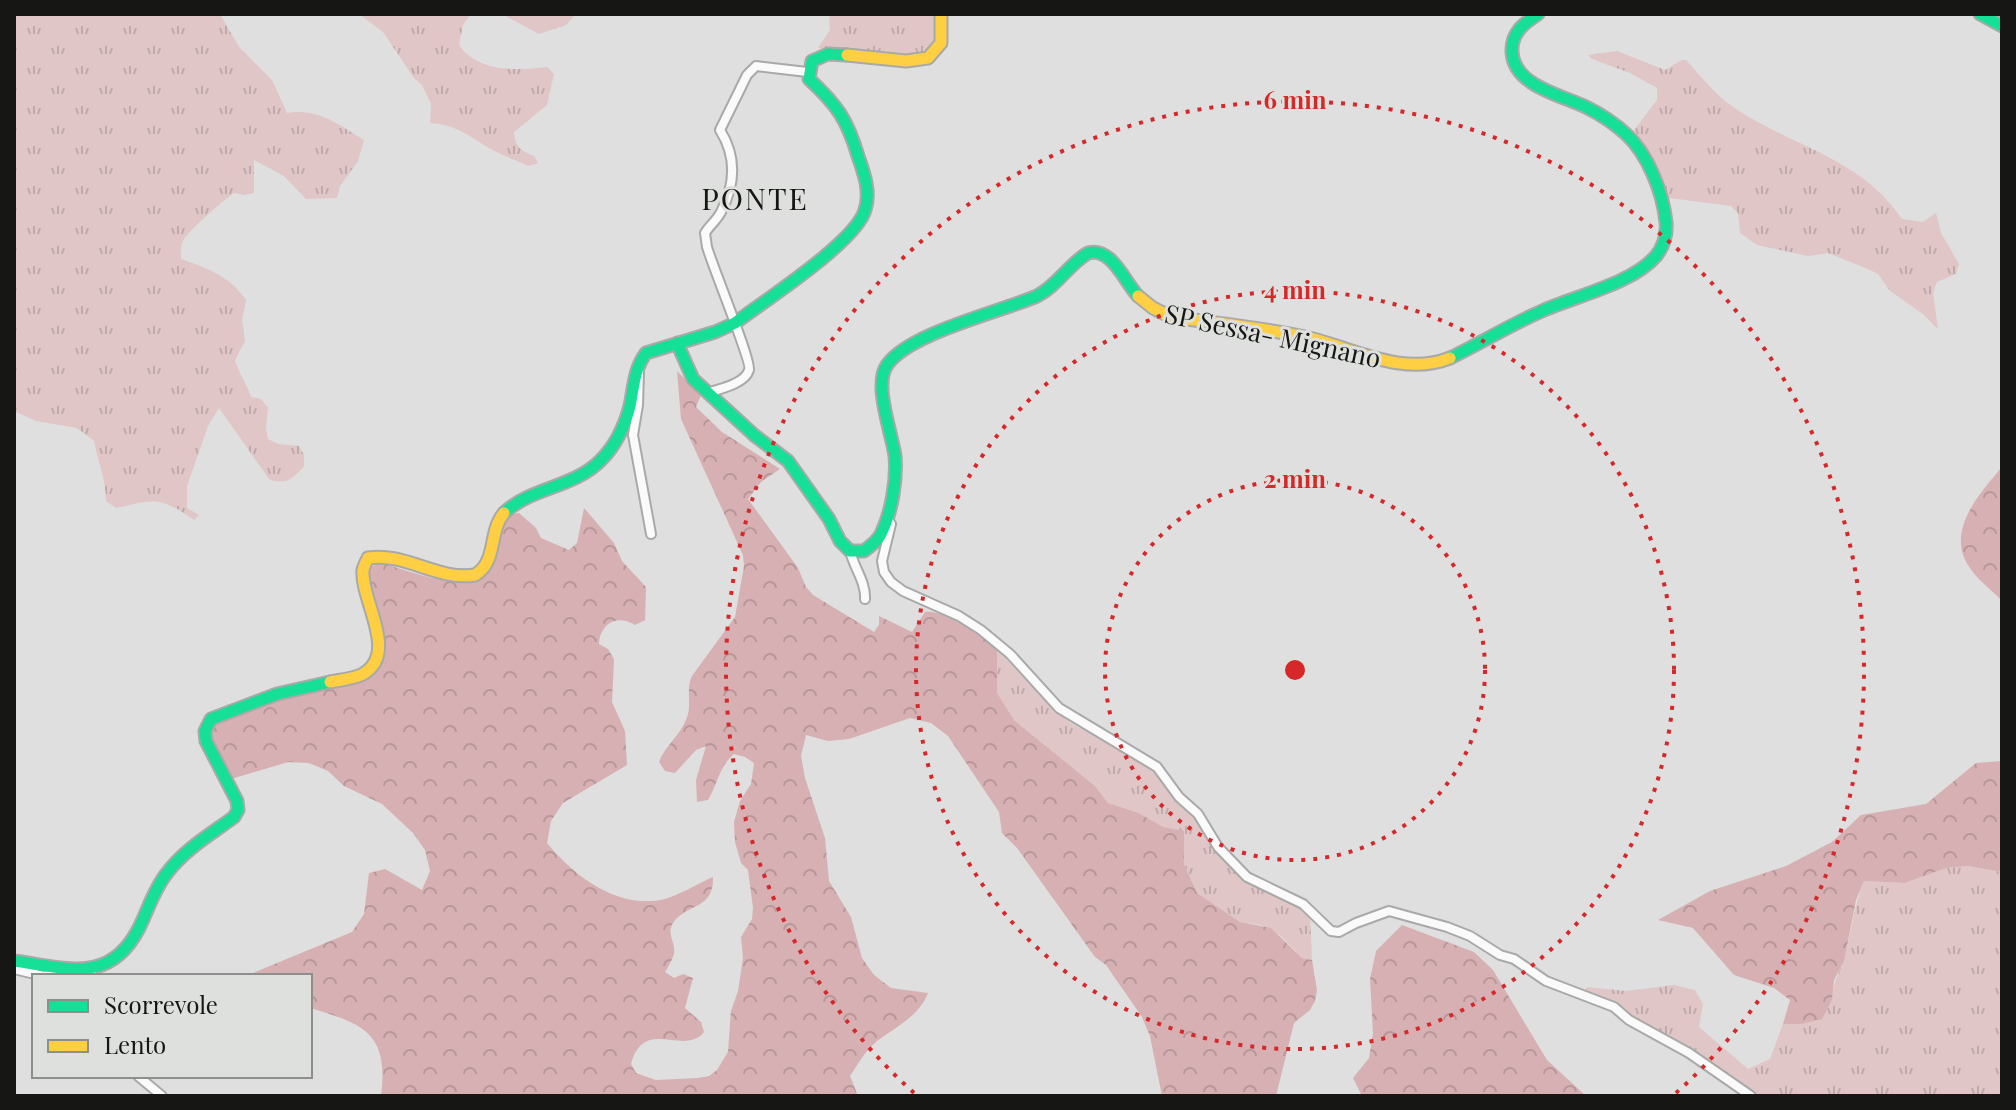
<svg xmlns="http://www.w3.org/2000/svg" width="2016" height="1110" viewBox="0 0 2016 1110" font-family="'Playfair Display',serif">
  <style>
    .grass { fill: url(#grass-tufts) }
    .forest { fill: url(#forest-crowns) }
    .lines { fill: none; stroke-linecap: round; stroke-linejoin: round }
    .street-casing { stroke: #a8a9a8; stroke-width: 12 }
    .fast-casing { stroke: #a8a9a8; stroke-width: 15 }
    .slow-casing { stroke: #a8a9a8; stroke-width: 15 }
    .street { stroke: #fafafa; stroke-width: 8 }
    .fast { stroke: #16e098; stroke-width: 11 }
    .slow { stroke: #ffcf43; stroke-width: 11 }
    .ring { fill: none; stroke: #d62828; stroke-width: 4; stroke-dasharray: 4 8 }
    .labels { text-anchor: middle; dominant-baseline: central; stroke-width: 6; stroke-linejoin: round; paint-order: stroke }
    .street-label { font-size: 26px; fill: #161615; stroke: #dee0dd }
    .quarter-label { font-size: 30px; letter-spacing: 2px; fill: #161615; stroke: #dee0dd }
    .centre { fill: #d62828; stroke: #dee0dd; stroke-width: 4 }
    .ring-label { font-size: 24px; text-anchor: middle; font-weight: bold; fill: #d62828; stroke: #dee0dd; stroke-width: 6; stroke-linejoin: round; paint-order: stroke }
  </style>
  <defs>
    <pattern id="grass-tufts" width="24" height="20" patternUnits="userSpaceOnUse" patternTransform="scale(2)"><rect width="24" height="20" fill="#e0c6c7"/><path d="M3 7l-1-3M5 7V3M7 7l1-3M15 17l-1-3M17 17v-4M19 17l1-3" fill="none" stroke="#bfa9aa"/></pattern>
    <pattern id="forest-crowns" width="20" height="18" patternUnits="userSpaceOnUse" patternTransform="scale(2)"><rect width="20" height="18" fill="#d7b0b3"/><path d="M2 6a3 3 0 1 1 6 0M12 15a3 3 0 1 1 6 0" fill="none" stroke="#b89799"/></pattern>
  </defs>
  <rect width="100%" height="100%" fill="#dedfde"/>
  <path class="grass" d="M14,14H220L239,47L272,80L287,113C319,108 337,124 364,140L358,161L340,186L337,198L306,199L284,176L254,160V193L244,195L234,193C224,199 190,230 184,239C180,245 181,253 181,259C208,269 229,275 246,300L242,320L245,341L235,360C239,374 247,384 251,397L261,399L268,408L266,429L268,439L278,444L299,446L304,455V466C294,478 285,486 269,479L219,408L208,426L187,486V508L199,515L194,520C160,496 155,499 116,508L106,501C106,479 98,463 94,441L77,428L36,421L14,411Z
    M359,14H471L463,25L459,45C477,72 517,71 547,67L554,74L547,105L514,132C515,147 521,151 534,156L538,163L528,166C518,161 508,158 499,153C473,141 462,125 430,123L431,104L422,85L414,78L383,32Z
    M502,14H576L566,25L539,34Z
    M829,14H935C942,37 934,53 910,57L818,48L830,30Z
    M1617,51L1665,70L1682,60H1686C1702,78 1718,98 1739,111C1795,147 1862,159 1902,219L1923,222L1936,213L1941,233L1959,264L1956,274L1937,282L1933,292L1938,329L1923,314L1890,291L1878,274L1868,269L1828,253L1808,256L1757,245L1740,233L1738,213L1731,206L1669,198L1651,159L1632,133L1657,100V88L1630,73L1592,59L1588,55Z
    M997,649L1029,684L1070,723L1107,742L1154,772L1196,818L1237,875L1310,913L1312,960L1302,958L1280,935L1261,925L1240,922L1197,893L1184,864V832L1163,827L1139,813L1108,803L1095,786L1014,720L997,694Z
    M1968,866L2002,872V1096H1758L1693,1053L1633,1020L1611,1001L1584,991L1587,987L1626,991L1674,985L1695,990L1703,1004L1699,1027L1748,1069L1770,1059L1783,1024H1801L1832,1000C1834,979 1839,975 1844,957C1852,931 1854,905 1864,881L1905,883L1946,868Z"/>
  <path class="forest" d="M677,371L701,395L696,407L722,432L780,469L761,482L748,499L798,568L806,587L813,595L874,632L879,625V616L912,632L925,612C946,609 980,637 997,649V693L1014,720L1095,786L1108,803L1139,813L1163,827L1184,831V864L1197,893L1240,922L1271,928L1302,958L1312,960L1317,990L1315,1001L1310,1010L1294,1023L1276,1096H1162L1150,1036L1142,1017L1106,965L1095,957L1017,848L1002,833L999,812L948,736L931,723L910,718L849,739L828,741L806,735L801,756L805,778L825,838L829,881L851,917L862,958L874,975L891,988L928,993C919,1016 896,1027 877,1041C865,1051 858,1064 850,1076L858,1096H381C389,1033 364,1024 310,1008V976H257L253,973L352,932L364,914L369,873L385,869L422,890L430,871L425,850L413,833L382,804L344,786L328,771L309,763L288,762L231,779C219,760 205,745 214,722L226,715L329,686L378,665L369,573L371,567L380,562C408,571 440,584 470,581C509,578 484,516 519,513L536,528L541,538L569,550L577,543L584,508L614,543L622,561L646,587L645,620L635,625C618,614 600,623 599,644L608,649L614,659L612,702L625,731L627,765L563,803L551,821L547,843C574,876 616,908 661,900C678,896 697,884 713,877C714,910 687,903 673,923C666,934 676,943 674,954C672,960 668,967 665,972L674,978L683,974L693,978L685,1008L701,1022L704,1032C684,1057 644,1016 631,1064L636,1073L656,1080L698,1078L709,1076L717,1070L728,1052L731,1011L738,991L743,958L741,937L752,919L753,908L748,870L741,863L735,842L734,822L740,801L751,784L754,763L745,757L734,754C720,765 717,785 708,800L697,802L696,780L706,746L696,750L675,773L665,771L659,762C665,746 680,735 686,720C693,704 685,691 692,676L735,617L744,566L743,555L681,419Z
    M2002,467V601C1991,589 1976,579 1968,565C1946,530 1980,493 2002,467Z
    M2002,761V872L1968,866L1946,868L1905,883L1864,881L1856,900L1844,961L1834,980L1832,1000L1822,1019L1801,1024H1783L1790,1000L1774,988L1734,975L1693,928L1658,920L1710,891L1786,866L1832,842L1861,815L1926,804L1976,763Z
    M1402,925L1474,952L1493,970L1547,1060L1586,1096H1362L1353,1078L1369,1058L1373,1033L1370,979L1376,951Z"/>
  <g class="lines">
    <defs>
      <path id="street" d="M639,372L638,405L633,435L651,534
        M707,393C719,389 745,384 749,370C752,362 712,265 707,247L705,233C710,225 717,220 721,212C735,185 737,157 720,130L747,75L756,66L807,72
        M887,518L891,524L882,561L884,572L891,582L903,591L959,616L981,630L1010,654L1059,708L1157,767L1179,797L1198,814L1218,847L1247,877L1303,904L1331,931L1339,932L1356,923L1389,911L1447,927L1470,936L1500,955L1514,959L1546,981L1614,1007L1629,1020L1689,1053L1751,1096
        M850,551C854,568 866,582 865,599
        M14,969L43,976L92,971
        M138,1076L162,1096"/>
      <path id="fast" d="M1980,14L2002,26
        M677,343L693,379L754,435L788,461L829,519L840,541L850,551H864C870,546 878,541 881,534C892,512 897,479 895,456C892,433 873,385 887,365C909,333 1000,312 1037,296C1057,286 1069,264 1088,253C1112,247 1124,281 1138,296
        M1450,358C1481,343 1510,325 1542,311C1575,296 1632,284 1656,256C1664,246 1667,234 1666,222C1663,193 1648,154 1626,134C1614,123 1600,114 1586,107C1561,95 1514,86 1512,52C1511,33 1524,23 1538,14
        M504,513C531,487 574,488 601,460C615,446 625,425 630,406C634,387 634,369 646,353L715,332L735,323C764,301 856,242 865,210C871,192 864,173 858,156C847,119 837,105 809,79L812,61L828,54L847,55
        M14,961C67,968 110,985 139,928C148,910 154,889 167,873C185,849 211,834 234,817L238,810L237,801L206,741L205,731L211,719L277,694L330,682"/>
      <path id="slow" d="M847,55L906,61L928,58L941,43V14
        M1138,296L1153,308L1171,317C1214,323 1257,327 1300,336C1348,345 1400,378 1450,358
        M330,682C340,680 352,679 361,675C401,655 360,600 363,570C364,566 366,562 368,558C405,552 438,581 475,575C498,561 488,532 504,513"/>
    </defs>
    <use href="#street" class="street-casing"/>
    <use href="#fast" class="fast-casing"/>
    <use href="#slow" class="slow-casing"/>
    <use href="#street" class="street"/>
    <use href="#fast" class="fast"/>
    <use href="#slow" class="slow"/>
  </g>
  <g class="ring">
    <circle cx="1295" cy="670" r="190"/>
    <circle cx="1295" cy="670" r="379"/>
    <path d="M914 1093A569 569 0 1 1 1676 1093"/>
  </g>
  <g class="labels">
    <g class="street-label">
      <text transform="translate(1273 335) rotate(12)">SP Sessa- Mignano</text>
    </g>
    <g class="quarter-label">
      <text x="755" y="198">PONTE</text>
    </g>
  </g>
  <circle cx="1295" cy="670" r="12" class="centre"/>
  <g class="ring-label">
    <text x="1295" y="109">6 min</text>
    <text x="1295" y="299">4 min</text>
    <text x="1295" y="488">2 min</text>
  </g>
  <rect width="2016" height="1110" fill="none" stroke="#161615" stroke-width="32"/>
  <rect x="32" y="974" width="280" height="104" fill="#dee0dd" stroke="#8e8f8d" stroke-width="2"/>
  <rect x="48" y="1000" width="40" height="12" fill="#16e098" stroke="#8e8f8d" stroke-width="2"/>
  <text x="104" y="1014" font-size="24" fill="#161615">Scorrevole</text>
  <rect x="48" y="1040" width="40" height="12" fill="#ffcf43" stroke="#8e8f8d" stroke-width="2"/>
  <text x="104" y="1054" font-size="24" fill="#161615">Lento</text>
</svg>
